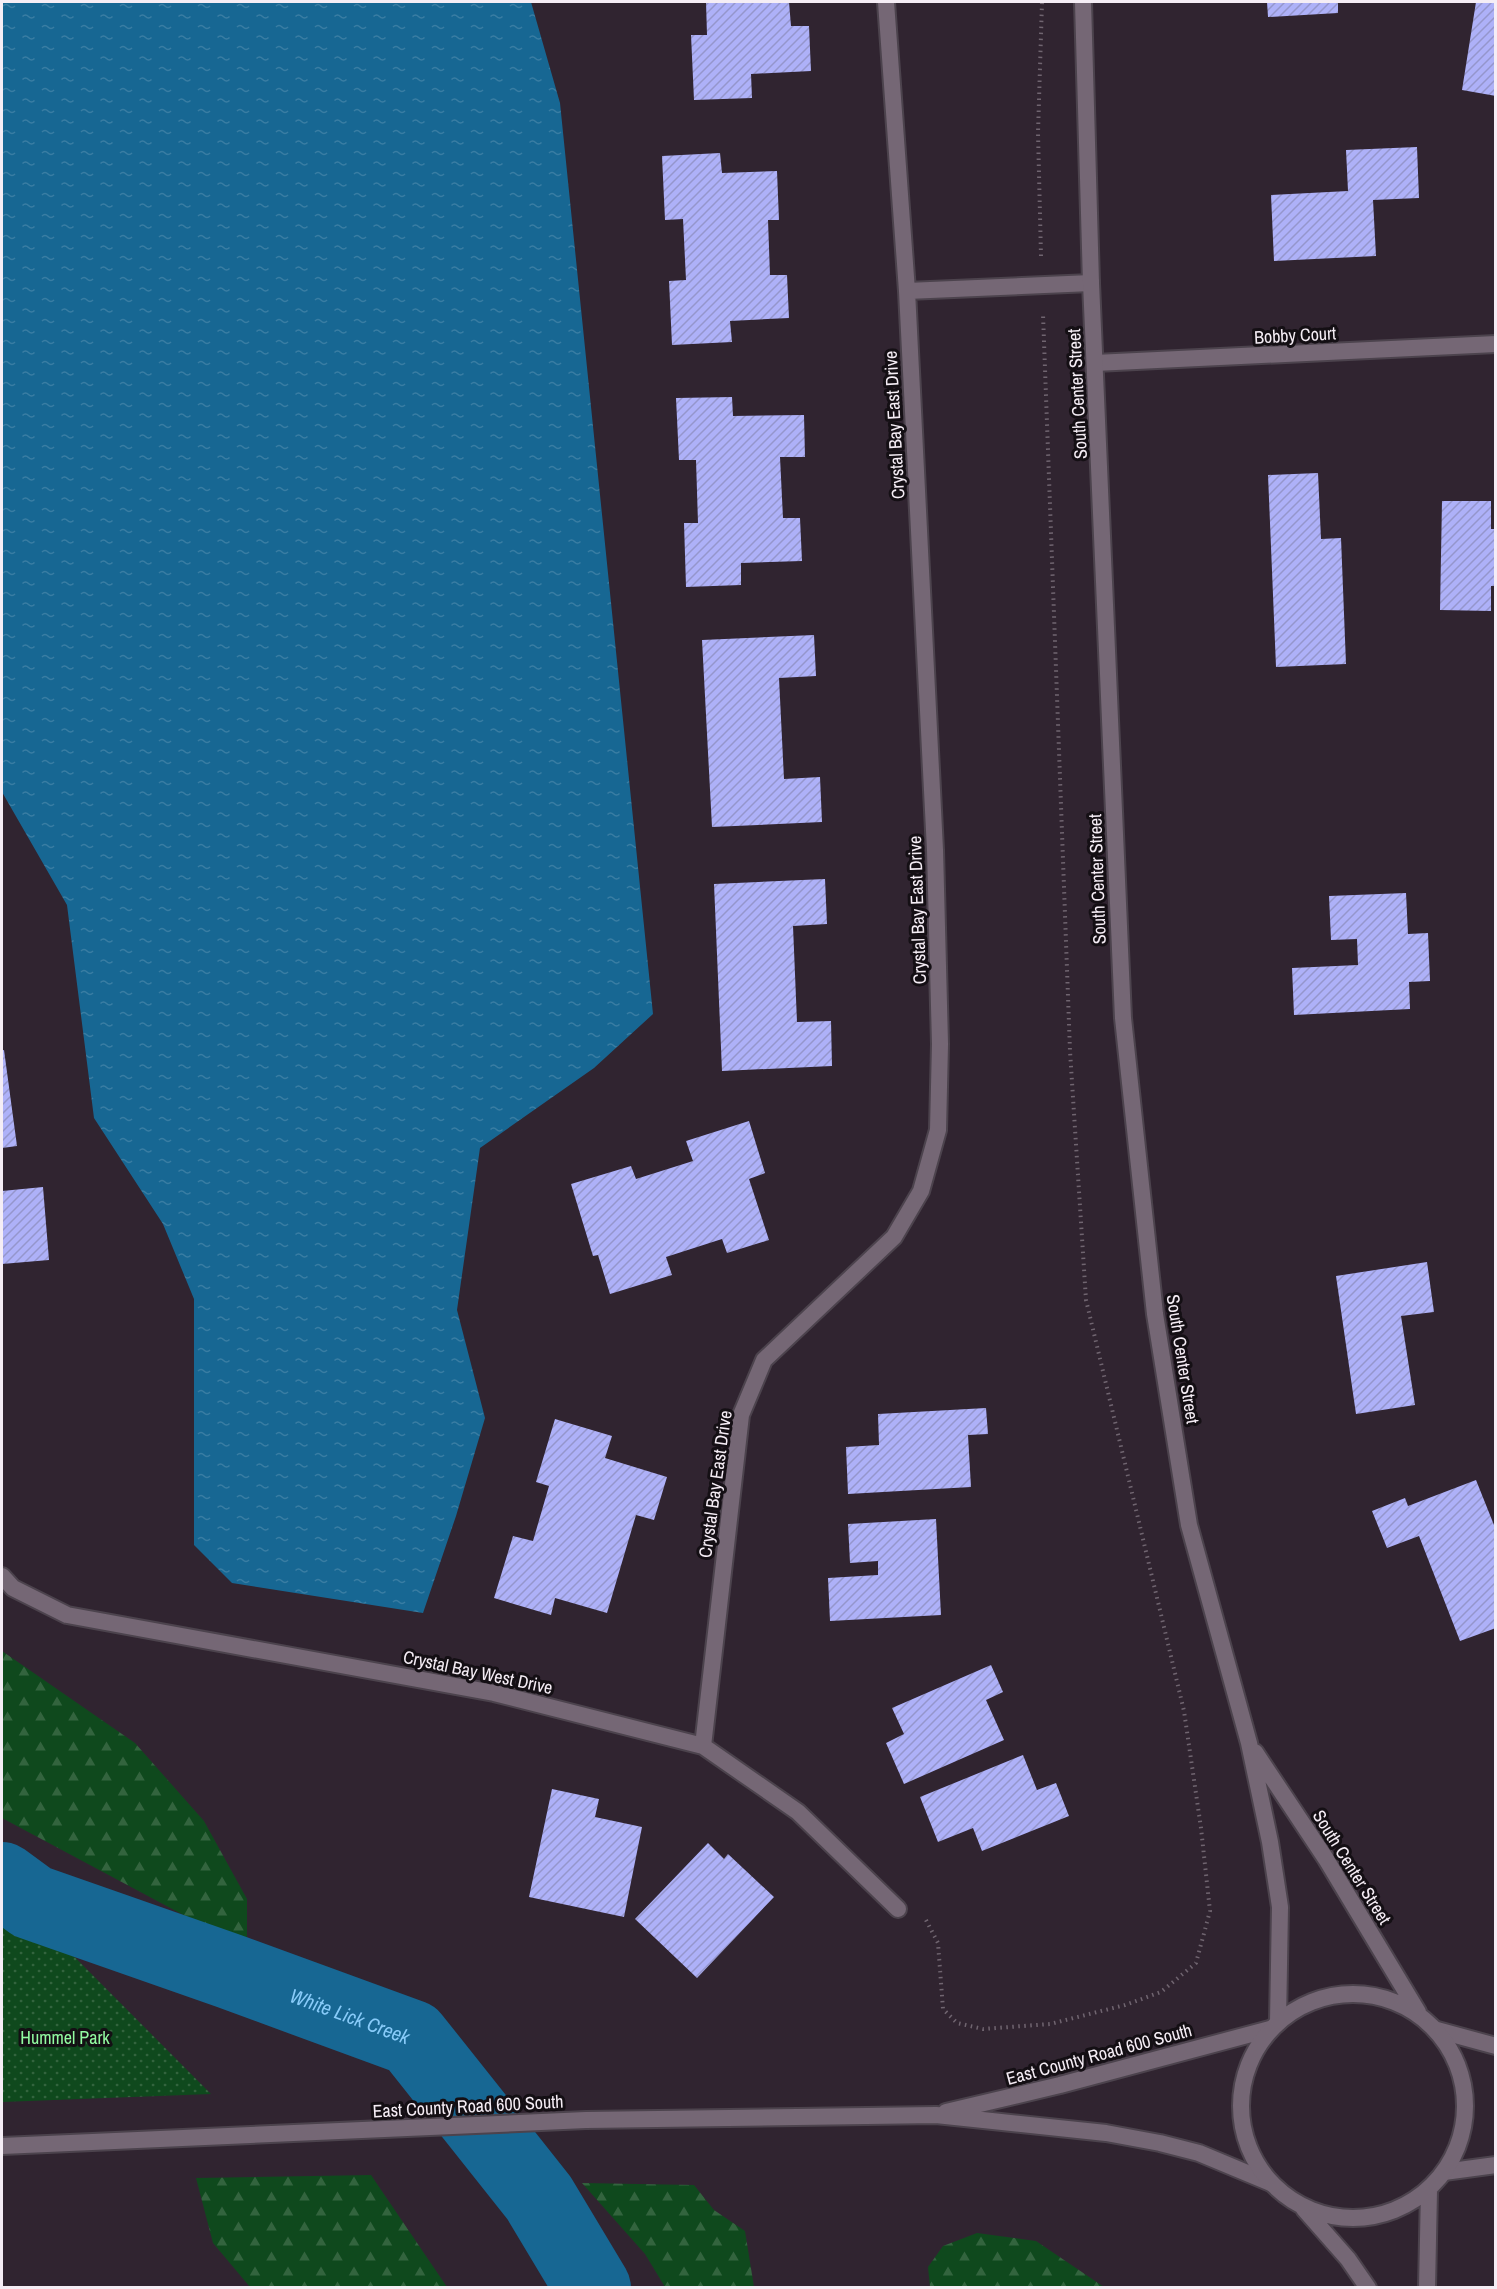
<svg xmlns="http://www.w3.org/2000/svg" width="1497" height="2289" viewBox="0 0 1497 2289" font-family="'Archivo Narrow',sans-serif">
  <style>
    .forest { fill: url(#forest-firs) }
    .park { fill: url(#park-dots) }
    .water { fill: url(#water-ripples) }
    .lines { fill: none; stroke-linecap: round; stroke-linejoin: round }
    .river { stroke: #176793; stroke-width: 76 }
    .building { fill: url(#building-hatch) }
    .minor-casing { stroke: #4c434d; stroke-width: 20 }
    .tertiary-casing { stroke: #4c434d; stroke-width: 20 }
    .secondary-casing { stroke: #4c434d; stroke-width: 20 }
    .path { stroke: #706570; stroke-width: 4; stroke-dasharray: 1.5 4.5; stroke-linecap: butt }
    .minor { stroke: #756775; stroke-width: 16 }
    .tertiary { stroke: #756775; stroke-width: 16 }
    .secondary { stroke: #756775; stroke-width: 16 }
    .labels { text-anchor: middle; dominant-baseline: central; stroke-width: 6; stroke-linejoin: round; paint-order: stroke }
    .street-label { font-size: 18px; fill: #f5edf5; stroke: #140f14 }
    .park-label { font-size: 18px; fill: #92fba1; stroke: #140f14 }
    .water-label { font-size: 20px; font-style: italic; fill: #88cbf9; stroke: #140f14 }
  </style>
  <defs>
    <pattern id="forest-firs" width="22" height="20" patternUnits="userSpaceOnUse" patternTransform="scale(1.5)"><rect width="22" height="20" fill="#0f491d"/><path d="M5 1l3.5 6h-7zM16 11l3.5 6h-7z" fill="#33643e"/></pattern>
    <pattern id="park-dots" width="8" height="8" patternUnits="userSpaceOnUse" patternTransform="scale(1.5)"><rect width="8" height="8" fill="#0f491d"/><path d="M2 2h.1M6 6h.1" fill="none" stroke="#33643e" stroke-width="1.8" stroke-linecap="round"/></pattern>
    <pattern id="water-ripples" width="26" height="14" patternUnits="userSpaceOnUse" patternTransform="scale(1.5)"><rect width="26" height="14" fill="#176793"/><path d="M2 4q2-2 4 0t4 0M15 11q2-2 4 0t4 0" fill="none" stroke="#397da3"/></pattern>
    <pattern id="building-hatch" width="6" height="6" patternUnits="userSpaceOnUse" patternTransform="scale(1.5)"><rect width="6" height="6" fill="#aeb1f8"/><path d="M-1 1l2-2M0 6l6-6M5 7l2-2" fill="none" stroke="#9596cc"/></pattern>
  </defs>
  <rect width="100%" height="100%" fill="#302430"/>
  <path class="forest" d="M2,1651L135,1743L204,1821L247,1899V1949L2,1818Z
    M371,2175L447,2287H250L213,2243L196,2178Z
    M582,2183L694,2185L714,2210L745,2231L754,2287H665L645,2254Z
    M977,2233L1036,2241L1104,2287H930L928,2267L943,2246Z"/>
  <path class="park" d="M2,1884L211,2094L2,2102Z"/>
  <path class="water" d="M2,2H531L560,103L653,1014L594,1068L480,1148L457,1310L485,1418L456,1516L423,1613L232,1583L194,1545V1299L163,1224L94,1118L67,905L2,792Z"/>
  <g class="lines">
    <path class="river" id="s1" d="M2,1880L32,1902L229,1971L412,2038L539,2198L593,2288"/>
  </g>
  <path class="building" d="M706,2H789L791,26H809L811,71L751,74L752,98L694,100L691,35H707Z
    M1267,2H1338V13L1268,17Z
    M1476,2H1496V96L1462,90Z
    M1417,147L1419,198L1373,200L1376,256L1274,261L1271,195L1348,191L1346,150Z
    M720,153L722,173L777,171L779,220H768L770,275H787L789,318L730,321L732,342L672,345L669,281L686,280L683,219L665,220L662,156Z
    M732,397L733,416L804,415L805,457H780L783,518H800L802,561L741,563V585L686,587L684,523H698L696,460H679L676,398Z
    M1318,473L1321,539L1341,538L1346,664L1276,667L1268,475Z
    M1442,501H1491V529H1496V586H1491V611L1440,610Z
    M814,635L816,676L779,678L784,779L820,777L822,822L712,827L702,640Z
    M825,879L827,924L793,926L797,1022L831,1021L832,1066L722,1071L714,884Z
    M1406,893L1408,934L1428,933L1430,981L1409,982L1410,1009L1294,1015L1292,968L1358,965L1357,939L1331,940L1329,896Z
    M2,1050H4L17,1146L2,1148Z
    M749,1121L765,1173L749,1179L769,1240L727,1253L722,1239L666,1257L672,1275L610,1294L598,1255L593,1256L571,1184L631,1166L636,1179L693,1161L686,1141Z
    M43,1187L49,1260L2,1264V1191Z
    M1427,1262L1434,1312L1401,1316L1415,1405L1356,1414L1336,1276Z
    M986,1408L988,1434L968,1435L971,1487L848,1494L846,1447L879,1445L878,1414Z
    M555,1419L612,1436L605,1458L667,1477L654,1520L636,1515L607,1613L555,1598L551,1615L494,1598L513,1536L533,1541L549,1486L536,1482Z
    M1476,1480L1496,1530V1628L1460,1641L1419,1536L1387,1548L1372,1511L1405,1498L1408,1506Z
    M936,1519L941,1615L830,1621L828,1578L878,1575V1561L850,1563L848,1524Z
    M991,1665L1003,1692L986,1700L1004,1740L904,1784L886,1743L904,1734L892,1708Z
    M1023,1755L1037,1790L1056,1783L1069,1816L982,1851L973,1828L938,1842L920,1797Z
    M552,1789L599,1799L595,1817L642,1827L624,1917L529,1897Z
    M708,1843L724,1859L728,1854L774,1897L697,1978L635,1919Z"/>
  <g class="lines">
    <defs>
      <path id="minor" d="M907,291L1091,283
        M1095,363L1496,344
        M2,1576L13,1588L67,1615L494,1693L703,1746L798,1812L898,1909
        M703,1746L741,1415L764,1360L894,1237L921,1191L938,1130L940,1044L935,850L907,291L886,2"/>
      <path id="tertiary" d="M1437,2030L1496,2046
        M946,2112L1060,2085L1270,2029
        M2,2146L586,2120L936,2115L1106,2133L1160,2143L1199,2153L1271,2183
        M1444,2172L1496,2165"/>
      <path id="secondary" d="M1083,2L1091,283L1123,1018L1155,1314L1189,1525L1249,1743L1270,1842L1280,1907L1278,2022
        M1255,1752L1326,1859L1418,2012
        M1241 2106a112 112 0 1 1 224 0a112 112 0 1 1-224 0Z
        M1304,2209L1348,2259L1368,2288
        M1427,2288L1429,2190"/>
    </defs>
    <use href="#minor" class="minor-casing"/>
    <use href="#tertiary" class="tertiary-casing"/>
    <use href="#secondary" class="secondary-casing"/>
    <path class="path" d="M1041,256L1038,133L1042,2
      M926,1920L938,1943L943,2009L957,2023L983,2029L1050,2024L1125,2005L1161,1992L1196,1963L1210,1911L1201,1828L1184,1711L1086,1300L1070,1051L1043,314"/>
    <use href="#minor" class="minor"/>
    <use href="#tertiary" class="tertiary"/>
    <use href="#secondary" class="secondary"/>
  </g>
  <g class="labels">
    <g class="street-label">
      <text transform="translate(1295 335) rotate(-3)">Bobby Court</text>
      <text transform="translate(1077 394) rotate(-93)">South Center Street</text>
      <text transform="translate(894 425) rotate(-93)">Crystal Bay East Drive</text>
      <text transform="translate(1097 879) rotate(-92)">South Center Street</text>
      <text transform="translate(917 910) rotate(-92)">Crystal Bay East Drive</text>
      <text transform="translate(1183 1359) rotate(81)">South Center Street</text>
      <text transform="translate(715 1484) rotate(-82)">Crystal Bay East Drive</text>
      <text transform="translate(478 1672) rotate(12)">Crystal Bay West Drive</text>
      <text transform="translate(1352 1867) rotate(58)">South Center Street</text>
      <text transform="translate(1099 2054) rotate(-15)">East County Road 600 South</text>
      <text transform="translate(468 2106) rotate(-3)">East County Road 600 South</text>
    </g>
    <g class="park-label">
      <text x="65" y="2037">Hummel Park</text>
    </g>
    <g class="water-label">
      <text stroke="none"><textPath href="#s1" startOffset="375">White Lick Creek</textPath></text>
    </g>
  </g>
  <rect width="1497" height="2289" fill="none" stroke="#f5edf5" stroke-width="6"/>
</svg>
